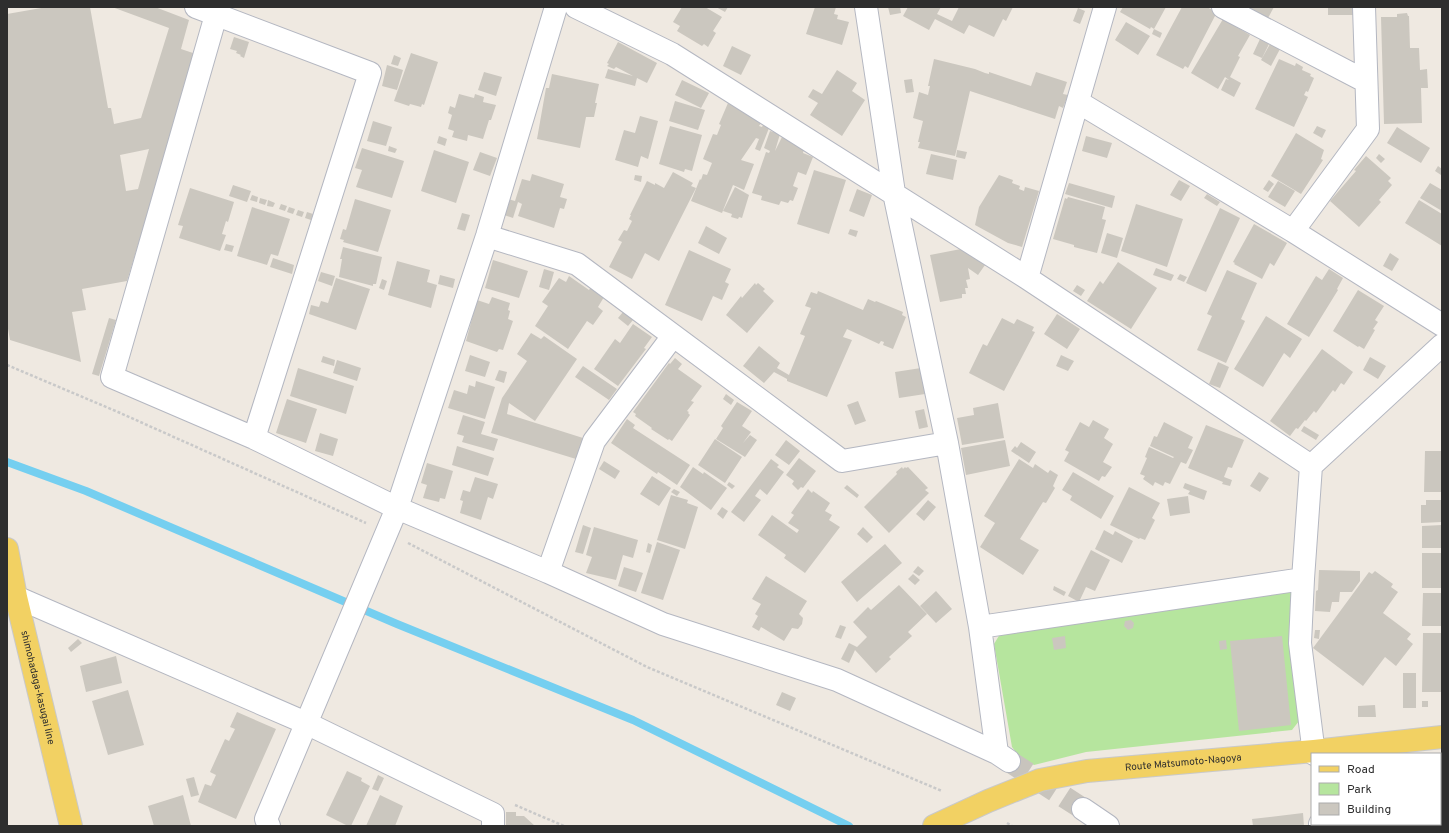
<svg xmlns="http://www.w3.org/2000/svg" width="1449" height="833" viewBox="0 0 1449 833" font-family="Overpass,sans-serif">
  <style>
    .green { fill: #b6e59e }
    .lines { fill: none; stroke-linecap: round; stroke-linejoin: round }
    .stream { stroke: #75cff0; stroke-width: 8 }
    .building { fill: #cbc7bf; fill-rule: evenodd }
    .minor-tunnel { stroke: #c8c4bd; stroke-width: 22; stroke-dasharray: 22 11; stroke-linecap: butt }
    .minor-casing { stroke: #b4b7c1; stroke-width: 24 }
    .major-casing { stroke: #c9c9c9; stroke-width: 24 }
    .path { stroke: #c9c9c9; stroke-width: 2.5; stroke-dasharray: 3 2; stroke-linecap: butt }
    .minor { stroke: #fff; stroke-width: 22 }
    .major { stroke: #f2d163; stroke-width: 22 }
    .labels { text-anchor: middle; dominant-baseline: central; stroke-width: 3; stroke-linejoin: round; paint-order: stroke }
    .street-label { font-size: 10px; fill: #2e2e2e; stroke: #fff }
  </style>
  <rect width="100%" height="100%" fill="#efe9e1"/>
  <path class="green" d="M1284,587L1293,595L1299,721L1292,730L1086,752L1034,765L1019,756L1012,747L994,644L1000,634Z"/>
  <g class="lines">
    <path class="stream" d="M7,462L86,491L397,624L633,720L849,826"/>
  </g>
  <path class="building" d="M47,7H90L108,108H111L114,124L141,118L169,28L112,7H155L189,20L181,49L196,54L127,281L82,289L86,310L72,312L81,362L10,340L7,323V14ZM149,149L138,189L126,191L120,155Z
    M682,7H705L722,17L713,31L716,33L708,47L704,44L702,46L677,31L680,26L673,22Z
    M716,7H728L725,12Z
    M815,7H836L834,14L838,15L837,19L849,22L842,45L806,34Z
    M888,7H900L901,13L890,15Z
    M908,7H941L937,14L952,21L959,7H1013L1006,21L1003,19L994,37L969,25L964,34L935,19L929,30L903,16Z
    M1123,7H1166L1154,29L1151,27L1150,29L1120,12Z
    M1182,7H1207L1214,11L1216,14L1188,68L1185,66L1183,69L1156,55Z
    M1247,7H1274L1268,18Z
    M1328,7H1354V15H1328Z
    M1078,8L1085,11L1080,24L1073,21Z
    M1407,13L1408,16H1409L1410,48H1419L1420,70L1427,69L1428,88H1421L1422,123L1384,124L1381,17H1397V14Z
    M1223,19L1250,35L1238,56L1240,57L1230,77L1241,83L1234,97L1221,90L1226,79L1229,80L1225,77L1218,89L1191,73Z
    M1126,22L1150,36L1138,55L1115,40Z
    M1154,29L1162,33L1160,38L1152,34Z
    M234,37L249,42L244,58L240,56L241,55L236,53L237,51L230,49Z
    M1260,39L1269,44L1262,58L1253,54Z
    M618,42L657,63L647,83L637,78L635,86L605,78L608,69L633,76L616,67L614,69L607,66L609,64L607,63Z
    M1270,44L1280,49L1271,66L1261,60Z
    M732,46L751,55L741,75L723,66Z
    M411,53L438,62L424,105L422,104L421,107L410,104L409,106L394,101Z
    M394,55L401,58L398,66L391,64Z
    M934,59L975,69L985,73L989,74V72L1031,86L1036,72L1067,82L1063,94L1068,95L1063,108L1059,106L1055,119L970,91L955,156L918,148L920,142H918L923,121L913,118L919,92L928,95L930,86H928Z
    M1279,59L1295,66L1296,63L1303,67L1302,70L1311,74L1310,76L1314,78L1308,92L1306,91L1304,95L1308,97L1294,127L1255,109Z
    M387,65L403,70L397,90L382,86Z
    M837,70L857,83L852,91L865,100L842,136L810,115L818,103L808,97L813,89L822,94Z
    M484,72L502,77L496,96L478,90Z
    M552,74L599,84L595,103H597L594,117H586L580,148L537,139L546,88H549Z
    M912,79L914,92L906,93L904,80Z
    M682,80L709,93L701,108L675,95Z
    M459,94L474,98L475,94L484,97L483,102L496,105L491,120H489L483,139L468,135L467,141L452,137L454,131L448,129L452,115L448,113L450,106L455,108Z
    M675,101L705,110L698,130L669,121Z
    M728,103L761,123L759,126L762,127L763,125L769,128L760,151L755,149L759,139L756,138L741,160L754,164L744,190L733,185L722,213L691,201L700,179L701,180L703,174L707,175L712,163L703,159L713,134L717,135L721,125L719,124Z
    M640,116L658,121L648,159L641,156L638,167L615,160L624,130L635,133Z
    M373,121L392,127L386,146L367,141Z
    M670,126L702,135L692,171L685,169L684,172L659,164Z
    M1317,126L1326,130L1322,138L1313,133Z
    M1397,127L1430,148L1421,163L1387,143Z
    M770,131L780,134L775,151L782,137L804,149L803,153L813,157L806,175L798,172L793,186L798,188L793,201L790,200L788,203L781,201L779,205L761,200L762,196L752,193L766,152L769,153L770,151L764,148Z
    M1296,133L1324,150L1321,159L1323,160L1301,194L1271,176Z
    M439,136L447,139L445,146L437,143Z
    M1086,136L1112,143L1107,158L1082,151Z
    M389,146L397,149L395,153L388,151Z
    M362,148L404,161L392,198L356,187L362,170L355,168Z
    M434,150L469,162L456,203L421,191Z
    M957,150L967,152L965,159L956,157Z
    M480,152L497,158L490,176L473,170Z
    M931,154L957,160L953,180L926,174Z
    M1379,154L1385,159L1381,163L1376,158Z
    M1366,156L1391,178L1388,181L1392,185L1379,200L1381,202L1359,227L1330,201L1356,171L1354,170Z
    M1438,166L1442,169L1441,175L1435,171Z
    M814,170L846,180L829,234L797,224Z
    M673,172L693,183L691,186L696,188L659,261L645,253L632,279L609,267L622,242L618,240L624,230L627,231L632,221L629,219L631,215H630L647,181L655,185V183L664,188Z
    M532,174L564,184L560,197L567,199L564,209L560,208L554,228L518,216L522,204L518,202L513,218L504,215L508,199L515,201L522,179L530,181Z
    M635,175L642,176L641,182L634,180Z
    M999,175L1013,180L1012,183L1020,186L1019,189L1024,191L1025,187L1039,191L1022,247L1008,243L975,225L979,207Z
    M1179,180L1190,186L1181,201L1170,195Z
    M1269,180L1274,184L1268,192L1263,189Z
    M1278,181L1295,191L1285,207L1268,197Z
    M1069,183L1115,196L1112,208L1065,194Z
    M1430,183L1442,190V211L1420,198Z
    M233,185L251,191L247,202L229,196Z
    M735,187L749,195L742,218L739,217L738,219L731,217L732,214L723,211Z
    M190,188L234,202L228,222L226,221L222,234L226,235L220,251L179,238L183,226L178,225Z
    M857,189L872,195L864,217L849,211Z
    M1207,194L1220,202L1217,206L1204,198Z
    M252,195L258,197L257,202L250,200Z
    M1068,197L1105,207L1102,219L1106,220L1097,253L1074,247V245L1053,239L1065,198L1067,199Z
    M260,198L267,200L265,205L259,203Z
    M355,199L391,210L378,252L343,242L344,240L340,239L343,229L346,230Z
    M268,200L275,203L273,207L267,206Z
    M1419,200L1442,214V246L1405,223Z
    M281,204L287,206L285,211L279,209Z
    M1136,204L1183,219L1167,267L1121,251Z
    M252,207L290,219L278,256L271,254L267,265L237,256Z
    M289,207L295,209L293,214L287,212Z
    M1220,208L1240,218L1206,292L1186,283Z
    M298,210L304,212L302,217L296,215Z
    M307,212L313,214L311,220L305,218Z
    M462,213L470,215L465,231L457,229Z
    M1254,224L1287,243L1274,266L1270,263L1262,279L1234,264L1235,263L1233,262Z
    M706,226L727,238L719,254L698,243Z
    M850,229L858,231L856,237L848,234Z
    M1107,233L1123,238L1117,258L1101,253Z
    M226,244L234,246L232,252L224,250Z
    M343,247L382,257L376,284H373V286L339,277L342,259H340Z
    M961,249L985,265L978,275L968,268L970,279L966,280L968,288H965L966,294H962V298L940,302L930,255Z
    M689,250L731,269L725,282L729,284L722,300L713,296L702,321L665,305Z
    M1390,253L1399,259L1392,271L1383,266Z
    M273,258L294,265L292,274L270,267Z
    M493,260L528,271L519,298L485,288Z
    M397,261L430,270L427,282L437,285L431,308L388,295Z
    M1118,262L1157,288L1131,329L1087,301L1100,281L1103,284Z
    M1156,268L1174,275L1171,281L1153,275Z
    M544,269L554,272L549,290L539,287Z
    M1329,269L1343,278L1337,289L1338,290L1309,337L1287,324L1316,276L1322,280Z
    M1227,270L1257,283L1241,319L1245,321L1226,363L1197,350L1212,316L1207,314Z
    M321,272L335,276L332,286L318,281Z
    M1180,274L1187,277L1184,282L1177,279Z
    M440,275L455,279L453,288L438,284Z
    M569,276L589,290L591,287L604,297L598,307L603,311L593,325L587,321L568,349L535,326L548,306L542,302L559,278L566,282Z
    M336,278L370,289L356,330L309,314L311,305L319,307L321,301L328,303Z
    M382,279L387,281L384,290L379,288Z
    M755,283L756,285L758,283L765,289L763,291L774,301L747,333L726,315L741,296L742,298Z
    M1077,285L1085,290L1081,296L1073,291Z
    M1358,290L1384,306L1375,320L1378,322L1373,329L1375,330L1364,349L1359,346L1358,347L1333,331Z
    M818,291L863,310L868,299L875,302L876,301L903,312L902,315L906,317L893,349L883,345L884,342L881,341L879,344L847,329L843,337L852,340L827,397L787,381V379L774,372L764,383L743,366L759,346L780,363L777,368L789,375L805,336L800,334L811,308L805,306L811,292L817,294Z
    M492,297L510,303L508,310L510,311L508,319L513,321L503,350L499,349L497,352L466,341L477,300L489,304Z
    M623,312L633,320L628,326L618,318Z
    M1057,314L1080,329L1067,349L1044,334Z
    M1266,316L1302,339L1290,358L1284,353L1263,387L1234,369Z
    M109,318L116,320L99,376L92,374Z
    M1002,318L1014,324L1017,319L1034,327L1032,331L1035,332L1004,391L969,373L983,344L987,346Z
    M633,324L652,337L644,348L646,349L618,386L594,369L615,339L620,343Z
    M531,333L541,339L544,336L577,359L535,421L509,403L507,414L583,438L576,459L491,433L502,398L527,361L517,354Z
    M1322,349L1353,372L1344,385L1341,383L1335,392L1333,390L1316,413L1314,411L1306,421L1305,420L1298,429L1296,428L1290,436L1270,421Z
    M470,355L490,362L485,377L465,371Z
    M1061,355L1074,361L1068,371L1056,366Z
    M323,356L335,360L334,366L321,362Z
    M1370,357L1386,366L1378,379L1363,370Z
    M675,358L682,364L678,369L702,386L691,401L694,402L687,411L689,412L688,413L690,415L672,441L669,439L668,440L651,429L652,428L635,416L636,414L633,412L669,363L670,364Z
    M337,360L361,368L357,381L333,373Z
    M1218,362L1229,367L1220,388L1209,384Z
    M583,366L617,389L609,400L575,377Z
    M298,368L354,386L346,414L290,396Z
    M921,368L925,394L899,398L895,372Z
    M499,370L507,372L504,383L495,380Z
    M476,381L495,387L485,419L448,408L454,390L467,394L469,385L475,387Z
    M726,394L734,400L731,405L723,399Z
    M287,399L317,409L306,443L276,433Z
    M858,401L866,421L855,425L847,405Z
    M737,402L752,411L742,426L751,432L743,443L750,435L757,440L745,457L716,439L723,428L721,426Z
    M998,403L1004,438L962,445L957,418L974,415L973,408Z
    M924,409L928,427L919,429L915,411Z
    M463,415L485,422L481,434L498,439L494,451L462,442L464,436L457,434Z
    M627,419L635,425L633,428L690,465L677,485L658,472L657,474L611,443Z
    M1093,420L1109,429L1104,438L1113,444L1103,462L1112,467L1105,477L1102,476L1099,481L1064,461L1069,452L1065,450L1080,422L1089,427Z
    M1164,422L1193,437L1188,448L1193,450L1186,464L1181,462L1170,484L1165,482L1163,486L1155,482L1153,486L1143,479L1145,476L1140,474L1147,458L1145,457L1149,447L1173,458L1174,457L1150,446L1154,436L1157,437Z
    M1206,425L1244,440L1232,468L1228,467L1224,477L1232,480L1230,486L1222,484L1223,482L1188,468Z
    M1304,426L1319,435L1316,440L1301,431Z
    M320,433L338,439L333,456L315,451Z
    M715,439L742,457L725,483L698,465Z
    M786,440L800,451L789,465L775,455Z
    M1005,440L1010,466L966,475L961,448Z
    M1021,442L1036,452L1029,463L1011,451L1015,446L1017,448Z
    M457,446L494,458L488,476L452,465Z
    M1425,451H1442V492H1424Z
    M799,458L816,471L803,488L801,487L798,490L792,484L794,481L786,475Z
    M771,459L779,465L777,467L784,472L767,495L760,489L755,496L761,500L744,522L731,512Z
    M1019,459L1033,468L1035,464L1048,473L1050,470L1058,475L1053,486L1055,488L1046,503L1043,502L1020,539L1039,550L1023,575L980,547L995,523L984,516Z
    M604,461L620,471L615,479L599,469Z
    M427,463L453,471L445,499L440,498L439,502L423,498L427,485L421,483Z
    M693,467L703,474L704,472L727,488L711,510L680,487Z
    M902,467L903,469L905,467L906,468L908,467L928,488L925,490L929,493L889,533L864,507L897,474L896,472Z
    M1073,472L1114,496L1101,519L1070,500L1072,496L1062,490Z
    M1259,472L1269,478L1260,492L1250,486Z
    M652,476L671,488L659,506L640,494Z
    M475,477L498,484L493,499L488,497L481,520L460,513L463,501L460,500L463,490L470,492Z
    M729,482L735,486L732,489L727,485Z
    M1185,483L1207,491L1204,500L1188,494L1190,491L1183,488Z
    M847,485L859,495L857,498L844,488Z
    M1129,487L1160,503L1152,518L1155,520L1145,540L1140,538L1139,539L1110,525Z
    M674,489L680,492L677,496L671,492Z
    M808,489L812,493L813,491L830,503L825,511L832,515L829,520L840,527L805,573L784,558L786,555L758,535L772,515L797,533L799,530L788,523L794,515L791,513Z
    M671,495L688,500L687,503L698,507L685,549L657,540Z
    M1188,496L1190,513L1170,516L1167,499Z
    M928,500L936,507L924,521L916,514Z
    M1426,500H1442V522L1421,523V505H1426Z
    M722,507L728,511L723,519L717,514Z
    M583,525L591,528L583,554L575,552Z
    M1442,525V548H1422V526Z
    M594,527L638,540L633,558L623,555L616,580L586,573L592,557L586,555Z
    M863,527L873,537L867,543L857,534Z
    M1104,530L1113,535L1115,531L1133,541L1122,563L1095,549Z
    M657,542L680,550L663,600L641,593Z
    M648,543L652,545L650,553L646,552Z
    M885,544L902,563L857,602L841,582Z
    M1091,550L1110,560L1095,591L1086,587L1079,602L1068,596Z
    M1422,553H1442V588H1422Z
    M918,566L924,571L919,576L913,572Z
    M624,567L643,573L636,592L618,586Z
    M1319,570L1360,571V581L1352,592H1340L1339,602H1332L1330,612L1315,611L1316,591L1318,590Z
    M1375,571L1393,584L1391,587L1398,592L1383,613L1411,634L1407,639L1413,644L1396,666L1385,657L1363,686L1313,648L1369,572L1372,574Z
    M913,574L920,580L915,585L908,579Z
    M766,576L807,601L799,614L803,618L802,624L798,629L792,628L784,641L761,627L759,631L752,627L758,616L755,614L761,604L752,599Z
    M899,585L927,614L908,632L912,636L889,657L891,659L876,673L855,650L849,663L841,659L849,643L857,647L867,637L853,622L868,607L871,610Z
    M1054,586L1066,592L1064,596L1053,590Z
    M936,591L952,609L936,623L920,606Z
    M1423,593H1442V626H1422Z
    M1131,620L1134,623L1133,628L1128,630L1124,626L1125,621Z
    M840,625L846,627L841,639L835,637Z
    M1315,630H1320L1319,639L1314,638Z
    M1423,633H1442V692H1422Z
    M1065,636L1066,648L1054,650L1052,638Z
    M1282,636L1291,725L1239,731L1230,641Z
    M78,639L82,643L71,652L68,648Z
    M1226,640L1227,649L1220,650L1219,641Z
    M116,656L122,683L86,692L80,666Z
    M1403,673H1416V708H1403Z
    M128,690L144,745L108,755L92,701Z
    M782,692L796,698L790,711L776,705Z
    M1422,701H1428V707H1422Z
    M1375,705L1376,717H1358V706Z
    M237,712L276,729L236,819L198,802L205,784L211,786L216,775L210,772L225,739L229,741L235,729L230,727Z
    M347,771L362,778L361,781L370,786L351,826H348L326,815Z
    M378,775L384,778L378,791L372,789Z
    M194,777L199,795L191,797L186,779Z
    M183,795L191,826H154L148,806Z
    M380,795L403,806L395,826H366Z
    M1440,810H1442V826H1420V824H1440Z
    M506,812H516V816H524L535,826H506Z
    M1303,813L1304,826H1253L1252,819Z
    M1389,824H1402L1403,826H1379V825Z"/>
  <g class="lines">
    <path class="minor-tunnel" d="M1009,761L1083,809"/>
    <defs>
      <path id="minor" d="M196,7L370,73L254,438
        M576,7L672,54L1027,278L1311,466L1442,345
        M866,7L894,193L947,443L980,627L997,753
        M1223,7L1365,81
        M216,15L112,377L254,438L397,508L548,572L663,624L837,680L997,753L1009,761
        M1078,102L1293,231L1442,325
        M1293,231L1368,129L1364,7
        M487,236L577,264L842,461L947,443
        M1027,278L1105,7
        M1311,466L1303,579L1300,643L1314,754
        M548,572L594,441L673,336
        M16,597L306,723L493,814V826
        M980,627L1303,579
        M1083,809L1108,826
        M1320,824L1321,826
        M269,826L266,819L397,508L487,236L556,7"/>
      <g id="major">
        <path id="s1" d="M7,549L16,597L71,826"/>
        <path id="s2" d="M934,826L988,801L1040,780L1087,771L1314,751L1442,737"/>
      </g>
    </defs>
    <use href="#minor" class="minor-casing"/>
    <use href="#major" class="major-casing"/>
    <path class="path" d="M7,365L118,412L366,523
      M408,543L647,667L942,791
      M515,805L564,826
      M1007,823L1012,826"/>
    <use href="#minor" class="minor"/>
    <use href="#major" class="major"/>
  </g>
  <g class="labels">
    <g class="street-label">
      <text stroke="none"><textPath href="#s1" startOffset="142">shimohadaga-kasugai line</textPath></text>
      <text stroke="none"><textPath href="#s2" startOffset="260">Route Matsumoto-Nagoya</textPath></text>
    </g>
  </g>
  <rect width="1449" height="833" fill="none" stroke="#2e2e2e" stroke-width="16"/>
  <rect x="1311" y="753" width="130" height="72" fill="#ffffff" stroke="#ababab"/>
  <rect x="1319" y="766" width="20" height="6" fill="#f2d163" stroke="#ababab"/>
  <text x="1347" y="773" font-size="12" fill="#2e2e2e">Road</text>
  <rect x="1319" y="783" width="20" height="12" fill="#b6e59e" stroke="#ababab"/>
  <text x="1347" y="793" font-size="12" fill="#2e2e2e">Park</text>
  <rect x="1319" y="803" width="20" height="12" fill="#cbc7bf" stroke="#ababab"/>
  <text x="1347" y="813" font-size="12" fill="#2e2e2e">Building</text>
</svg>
